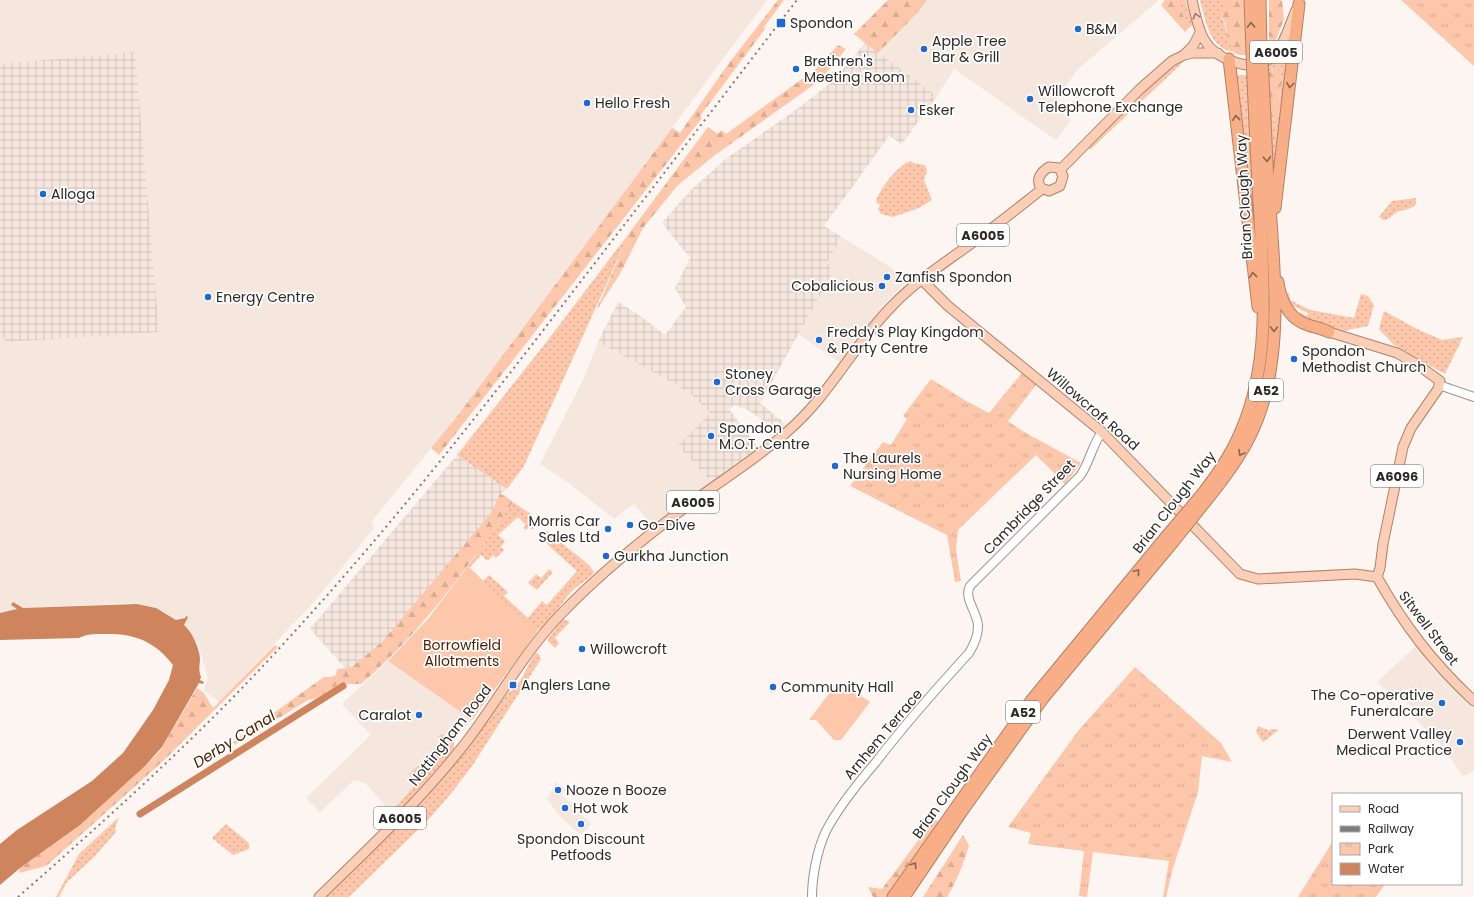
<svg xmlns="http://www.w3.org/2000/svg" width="1474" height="897" viewBox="0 0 1474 897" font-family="Poppins,sans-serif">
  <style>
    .built { fill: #f5e6de }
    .industrial { fill: url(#industrial-grid) }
    .grass { fill: url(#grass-dots) }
    .forest { fill: url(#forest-firs) }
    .park { fill: url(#park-tufts) }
    .garden { fill: #fcc7ab }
    .water { fill: #ce855d }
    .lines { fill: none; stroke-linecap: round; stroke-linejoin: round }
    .canal { stroke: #ce855d; stroke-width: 7 }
    .secondary-casing { stroke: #9a938f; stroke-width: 10 }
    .primary-casing { stroke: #b18065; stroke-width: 11 }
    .highway-casing { stroke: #b18065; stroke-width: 13 }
    .secondary { stroke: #fff; stroke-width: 8 }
    .primary { stroke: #fbcfb7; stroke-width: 9 }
    .highway { stroke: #f8af87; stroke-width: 11 }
    .rail { stroke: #817c79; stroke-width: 2; stroke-dasharray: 2 4; stroke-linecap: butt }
    .highway-bridge-casing { stroke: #b18065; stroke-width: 13; stroke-linecap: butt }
    .highway-bridge { stroke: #f8af87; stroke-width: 11 }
    .oneway { stroke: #947c6f }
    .oneway2 { stroke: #886552 }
    .poi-dot { fill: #2168d3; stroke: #fff; stroke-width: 1.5 }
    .labels { text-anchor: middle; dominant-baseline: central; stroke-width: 3.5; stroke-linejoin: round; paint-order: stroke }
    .shield { fill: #fff; stroke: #6b6968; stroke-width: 1 }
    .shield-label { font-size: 13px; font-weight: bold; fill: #2c2927 }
    .poi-label { font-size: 14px; fill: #2c2927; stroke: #fff; text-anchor: start }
    .street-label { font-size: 14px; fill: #2c2927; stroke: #fff }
    .park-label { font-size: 14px; fill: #4b1d00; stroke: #fff }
    .water-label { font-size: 15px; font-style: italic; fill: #4e2000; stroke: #fff }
  </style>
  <defs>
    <pattern id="industrial-grid" width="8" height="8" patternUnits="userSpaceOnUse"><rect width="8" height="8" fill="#f5e6de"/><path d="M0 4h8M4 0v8" fill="none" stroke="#d2c5be"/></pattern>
    <pattern id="grass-dots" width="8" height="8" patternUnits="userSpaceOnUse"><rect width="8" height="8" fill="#fcc7ab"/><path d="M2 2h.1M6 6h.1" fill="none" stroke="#d8ab93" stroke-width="1.8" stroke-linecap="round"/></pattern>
    <pattern id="forest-firs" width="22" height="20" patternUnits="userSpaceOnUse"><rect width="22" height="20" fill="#fcc7ab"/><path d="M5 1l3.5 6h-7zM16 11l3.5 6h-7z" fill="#d8ab93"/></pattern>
    <pattern id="park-tufts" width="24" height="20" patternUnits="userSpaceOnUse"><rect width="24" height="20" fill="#fcc7ab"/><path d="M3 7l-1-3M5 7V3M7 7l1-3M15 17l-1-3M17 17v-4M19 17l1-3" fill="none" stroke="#d8ab93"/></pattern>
  </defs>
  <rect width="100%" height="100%" fill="#fdf5f1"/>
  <path class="built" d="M0,0H767L459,414L372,521L374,528L314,602L219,702L204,690L208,678L198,643L184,625L188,617L186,616L176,620L151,606L130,603L23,608L11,605L17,609L0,613Z
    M927,0H1159L1077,70L1052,105L1071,120L1056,140L954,69L937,96L878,53L919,11Z
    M842,237L909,279L885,304L839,362L798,334L833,272L827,263Z
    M598,342L677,385L693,396L711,414L712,483L653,526L634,504L614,519L570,484L540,464L583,380Z
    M1417,645L1432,668L1474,704V770L1468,774L1462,776L1445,749L1412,715L1416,710L1396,691L1391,696L1377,682Z
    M388,661L472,720L391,812L365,783L354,780L320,812L306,798L371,735L342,704Z
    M556,782L566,789L562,795L591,824L581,835L562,819L547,799Z"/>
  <path class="industrial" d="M865,43L937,96L902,144L889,136L824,226L842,237L827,263L833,272L760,403L788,426L779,433L770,425L746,409L734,405L729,409L759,449L712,483L678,445L710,413L693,396L677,385L598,342L618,302L639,315L665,335L686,307L675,288L690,258L662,223L690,191L727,158L800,107L834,80Z
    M135,52L159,332L6,342L0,331V64Z
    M457,455L507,489L500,494L491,513L392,632L367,656L351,668H345L310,629Z"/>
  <path class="grass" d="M1178,0H1185L1193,25L1190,27L1182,14Z
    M1200,0H1226L1228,8L1221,14L1233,52C1208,46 1206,21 1200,0Z
    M1289,42L1274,168L1273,169L1270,115L1274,121L1278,119L1280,89L1283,81L1280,73L1272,69L1269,72V67L1283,55Z
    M1181,62L1182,63L1179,66L1090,150L1087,147L1160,76Z
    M1236,75H1247V77L1257,260L1239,89Z
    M911,161L913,163L925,165L927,171L924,180L932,200L919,208L893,217L881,214L878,209L880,205L876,202C878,190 900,163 911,161Z
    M1416,198V204C1411,210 1404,209 1397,212C1392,215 1389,220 1383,220L1379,217L1392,201Z
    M630,232L539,433L524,466L507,489L457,455L548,340Z
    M1286,293H1289L1290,300L1310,310L1354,318L1361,294L1368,296L1374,305L1368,326L1343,331L1302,317L1299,312L1307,316L1308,313L1291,305Z
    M1384,311L1417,329L1442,340L1463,337L1445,374L1394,345L1379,329Z
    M513,502L531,514L527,520L535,526L532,530L529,527L526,530L523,528L526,525L518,517L498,535L505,541L501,547L504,550L496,558L493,555L488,561L481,555L470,567L468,566Z
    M544,531H547L589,565L594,572C590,579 579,584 573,590C560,603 551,624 535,632L483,581L489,575L508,592L504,596L528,618L542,601L547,605L577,571L550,547L540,535Z
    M549,569L553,572L537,590L528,583L536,574L541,578Z
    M563,619L570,622L555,638L559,643L555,648L547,640Z
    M536,653H538L541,659L472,766L453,791L429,819L349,897H326L399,824L451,768L509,692C523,684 526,665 536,653Z
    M1258,726L1270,731L1271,729L1279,730L1263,742L1256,732Z
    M442,734L454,742V749L399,812H391L417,783L409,774L442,745L438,737Z
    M119,817L115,828L116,832L94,857L67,882L59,897H56L79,854Z
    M226,824L249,843V849L233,855L212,838Z"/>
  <path class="forest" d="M778,0H784L764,27L765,29L700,116L702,118L439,455L431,448L459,414L672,128L680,133L729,63Z
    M888,0H927L919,11L878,53L854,34Z
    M1165,0H1178L1182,14L1190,27L1185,32L1161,5Z
    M1226,0H1245L1247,55C1228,56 1235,48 1226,41C1230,33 1224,21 1221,14L1223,9L1227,8Z
    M1269,0H1282L1284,19L1274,45L1269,50Z
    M838,45L846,49L819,81L715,155L677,186L643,228L620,274L596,311L630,232L708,127L718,134L722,130L726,134L816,69Z
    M1275,68L1279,70L1283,81L1280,89L1278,119L1276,122L1270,115L1269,72Z
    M500,494L504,495L513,502C467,568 422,632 361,684H339L317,698L308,700L269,724L244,736L235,745L233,742L324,677H331L336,675L337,669L351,668L382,642L491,513Z
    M275,645L278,647L162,762L46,866L19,873L20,868L80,825L144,767L160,751L197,688L203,692L213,708Z
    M934,819L940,822L886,897H873L868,887L882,889Z
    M963,835L969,845C964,864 957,880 947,897H923Z"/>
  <path class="park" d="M1401,0H1474V66Z
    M1022,373L1036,385L1008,421L1024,432L1081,463L1065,484L1036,455L958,530L956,550L961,581L955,582L947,535L850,486L883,442L891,445L907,419L903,416L931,379L966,401L989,413Z
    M1135,667L1221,743L1232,762L1202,756L1198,792L1173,868L1166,897H1163L1169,861L1093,852L1087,897L1079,896L1084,851L1028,844L1031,833L1008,827L1078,731Z
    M1333,841V884H1385L1376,897H1298Z"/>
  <path class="garden" d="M468,566L537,632L472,720L388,661L428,619Z
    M845,685L870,702L841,740H834L816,720H809L834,687Z"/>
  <path class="water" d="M13,602L23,608L137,604L156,608L176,620L185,618L186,616L188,617L184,625C192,632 199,647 200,658C200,666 198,669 201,677L200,680L204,682L203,684L199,683L162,747L144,767L80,825L20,868L0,885V844L17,830L92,781L123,753L153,710L169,680L173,665C154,640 133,633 103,634C94,634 86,634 79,638L0,640V613L17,609L11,605Z"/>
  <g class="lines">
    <path class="canal" d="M140,814L343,686"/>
    <defs>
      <path id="secondary" d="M1439,385L1474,397
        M812,897C812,877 817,850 826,831C839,806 858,783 876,762C905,724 937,688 969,653C974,645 978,635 978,626C978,613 963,598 970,586L1080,476C1090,462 1092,445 1102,432"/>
      <path id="primary" d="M1192,0C1195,13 1198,30 1205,41C1215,58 1249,72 1267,61C1283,51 1289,26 1296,10
        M1184,55L1193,46L1200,33
        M1049,167L1059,168L1063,176L1060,186L1049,191L1041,188C1035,179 1041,172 1049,167Z
        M1060,170L1140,89L1172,61L1184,55L1193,53H1218
        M922,280L948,306L1102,432L1240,574L1258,579L1355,574L1377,577
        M1329,332L1397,353L1418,365L1440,381L1438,389L1411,428L1403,447L1383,544L1380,568L1377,577
        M1377,577C1404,625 1433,663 1474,701
        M319,897C370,847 423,798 467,741C499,699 524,652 561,614C602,571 650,533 698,498C728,476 760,456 788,431C830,395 854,344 893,305C914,283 940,266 965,248C992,229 1017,209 1042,189"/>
      <path id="highway" d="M1250,0L1252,50
        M1260,0L1261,49
        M1229,59L1258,307
        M1275,208L1299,4
        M1278,282C1280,297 1287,316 1303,323C1312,327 1321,328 1329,332
        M1199,498C1216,477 1231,456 1241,431C1270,365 1264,289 1260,218C1257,172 1255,125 1253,79
        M1205,502C1228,474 1250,444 1261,409C1284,339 1273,254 1268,181C1266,147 1265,112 1263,78
        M893,897L1031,701L1166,537
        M904,897L962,811L1044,697L1173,542"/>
    </defs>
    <use href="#secondary" class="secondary-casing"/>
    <use href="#primary" class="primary-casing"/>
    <use href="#highway" class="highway-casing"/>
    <use href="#secondary" class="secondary"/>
    <use href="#primary" class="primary"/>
    <use href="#highway" class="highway"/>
    <path class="rail" d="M18,897C110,816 203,733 286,641C389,529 482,410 575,289C649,193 723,96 797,0"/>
    <defs>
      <path id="highway-bridge" d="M1261,49L1263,78
        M1252,50L1253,79
        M1166,537L1199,498
        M1173,542L1205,502"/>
    </defs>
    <use href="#highway-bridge" class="highway-bridge-casing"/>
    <use href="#highway-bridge" class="highway-bridge"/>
  </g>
  <defs><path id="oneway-chevron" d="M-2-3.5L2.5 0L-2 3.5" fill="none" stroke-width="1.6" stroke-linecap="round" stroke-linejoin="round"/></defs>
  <use class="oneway" href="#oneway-chevron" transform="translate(1196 16) rotate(-107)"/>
  <g class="oneway2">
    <use href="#oneway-chevron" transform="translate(1251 25) rotate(-92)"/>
    <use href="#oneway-chevron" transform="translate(1290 85) rotate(97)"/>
    <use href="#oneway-chevron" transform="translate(1236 118) rotate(-96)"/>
    <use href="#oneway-chevron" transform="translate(1267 159) rotate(87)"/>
    <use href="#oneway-chevron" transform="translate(1253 275) rotate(-96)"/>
    <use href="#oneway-chevron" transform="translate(1274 329) rotate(91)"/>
    <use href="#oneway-chevron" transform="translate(1241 453) rotate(120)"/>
    <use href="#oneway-chevron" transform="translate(1137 572) rotate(-50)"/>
    <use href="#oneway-chevron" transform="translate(914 865) rotate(-56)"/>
  </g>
  <g class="poi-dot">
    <rect x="776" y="18" width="10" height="10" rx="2"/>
    <circle cx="1078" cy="29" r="4"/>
    <circle cx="924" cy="49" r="4"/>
    <circle cx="796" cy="69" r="4"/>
    <circle cx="1030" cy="99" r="4"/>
    <circle cx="587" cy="103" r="4"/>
    <circle cx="911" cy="110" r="4"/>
    <circle cx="43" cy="194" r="4"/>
    <circle cx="887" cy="277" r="4"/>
    <circle cx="882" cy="286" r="4"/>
    <circle cx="208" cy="297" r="4"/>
    <circle cx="819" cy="340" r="4"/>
    <circle cx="1294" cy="359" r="4"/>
    <circle cx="717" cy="382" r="4"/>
    <circle cx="711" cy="436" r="4"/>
    <circle cx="835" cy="466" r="4"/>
    <circle cx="630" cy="525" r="4"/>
    <circle cx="608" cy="529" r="4"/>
    <circle cx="606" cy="556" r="4"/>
    <circle cx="582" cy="649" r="4"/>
    <rect x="509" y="681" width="8" height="8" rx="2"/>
    <circle cx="773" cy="687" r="4"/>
    <circle cx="1442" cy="703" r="4"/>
    <circle cx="419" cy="715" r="4"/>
    <circle cx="1460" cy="742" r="4"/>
    <circle cx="558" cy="790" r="4"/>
    <circle cx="565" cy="808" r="4"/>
    <circle cx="581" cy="824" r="4"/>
  </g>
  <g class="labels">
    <g class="shield">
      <rect x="1250" y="41" width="52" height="22" rx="3"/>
      <rect x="957" y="224" width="52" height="22" rx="3"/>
      <rect x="1249" y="379" width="34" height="22" rx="3"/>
      <rect x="1371" y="465" width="52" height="22" rx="3"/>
      <rect x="667" y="491" width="52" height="22" rx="3"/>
      <rect x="1006" y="701" width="34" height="22" rx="3"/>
      <rect x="374" y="807" width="52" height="22" rx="3"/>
    </g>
    <g class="shield-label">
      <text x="1276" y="52">A6005</text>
      <text x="983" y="235">A6005</text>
      <text x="1266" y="390">A52</text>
      <text x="1397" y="476">A6096</text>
      <text x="693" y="502">A6005</text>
      <text x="1023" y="712">A52</text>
      <text x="400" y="818">A6005</text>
    </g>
    <g class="poi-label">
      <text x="790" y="23">Spondon</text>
      <text x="1086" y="29">B&amp;M</text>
      <text x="932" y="41">Apple Tree<tspan x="932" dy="16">Bar &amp; Grill</tspan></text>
      <text x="804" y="61">Brethren's<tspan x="804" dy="16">Meeting Room</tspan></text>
      <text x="1038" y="91">Willowcroft<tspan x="1038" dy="16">Telephone Exchange</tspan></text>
      <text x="595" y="103">Hello Fresh</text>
      <text x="919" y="110">Esker</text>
      <text x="51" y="194">Alloga</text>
      <text x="895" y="277">Zanfish Spondon</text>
      <text x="874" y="286" text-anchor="end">Cobalicious</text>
      <text x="216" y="297">Energy Centre</text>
      <text x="827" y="332">Freddy's Play Kingdom<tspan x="827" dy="16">&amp; Party Centre</tspan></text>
      <text x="1302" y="351">Spondon<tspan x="1302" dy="16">Methodist Church</tspan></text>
      <text x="725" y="374">Stoney<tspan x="725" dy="16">Cross Garage</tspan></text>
      <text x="719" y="428">Spondon<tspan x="719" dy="16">M.O.T. Centre</tspan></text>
      <text x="843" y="458">The Laurels<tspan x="843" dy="16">Nursing Home</tspan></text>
      <text x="600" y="521" text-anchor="end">Morris Car<tspan x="600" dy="16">Sales Ltd</tspan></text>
      <text x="638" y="525">Go-Dive</text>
      <text x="614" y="556">Gurkha Junction</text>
      <text x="590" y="649">Willowcroft</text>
      <text x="521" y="685">Anglers Lane</text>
      <text x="781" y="687">Community Hall</text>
      <text x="1434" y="695" text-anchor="end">The Co-operative<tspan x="1434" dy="16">Funeralcare</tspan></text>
      <text x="411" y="715" text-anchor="end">Caralot</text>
      <text x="1452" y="734" text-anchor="end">Derwent Valley<tspan x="1452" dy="16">Medical Practice</tspan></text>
      <text x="566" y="790">Nooze n Booze</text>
      <text x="573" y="808">Hot wok</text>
      <text x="581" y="839" text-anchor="middle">Spondon Discount<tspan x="581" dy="16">Petfoods</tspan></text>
    </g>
    <g class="street-label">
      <text transform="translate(1244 197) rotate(-93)">Brian Clough Way</text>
      <text transform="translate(1093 409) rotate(41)">Willowcroft Road</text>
      <text transform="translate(1174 502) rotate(-52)">Brian Clough Way</text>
      <text transform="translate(1029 507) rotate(-46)">Cambridge Street</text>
      <text transform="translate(1429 628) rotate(53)">Sitwell Street</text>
      <text transform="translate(883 734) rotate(-50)">Arnhem Terrace</text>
      <text transform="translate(450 735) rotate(-52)">Nottingham Road</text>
      <text transform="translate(952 786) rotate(-54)">Brian Clough Way</text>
    </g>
    <g class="park-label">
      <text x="462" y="645">Borrowfield<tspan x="462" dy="16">Allotments</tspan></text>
    </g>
    <g class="water-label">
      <text transform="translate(234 739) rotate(-32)">Derby Canal</text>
    </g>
  </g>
  <rect x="1332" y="793" width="130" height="92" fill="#ffffff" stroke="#aba9a9"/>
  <rect x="1340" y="806" width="20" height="6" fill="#fbcfb7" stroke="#aba9a9"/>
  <text x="1368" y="813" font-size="12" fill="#2c2927">Road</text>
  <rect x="1340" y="826" width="20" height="6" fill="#817c79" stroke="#aba9a9"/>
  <text x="1368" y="833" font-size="12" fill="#2c2927">Railway</text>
  <rect x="1340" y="843" width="20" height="12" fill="url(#park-tufts)" stroke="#aba9a9"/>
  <text x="1368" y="853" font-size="12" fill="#2c2927">Park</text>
  <rect x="1340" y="863" width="20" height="12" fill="#ce855d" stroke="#aba9a9"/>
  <text x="1368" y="873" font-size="12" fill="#2c2927">Water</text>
</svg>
